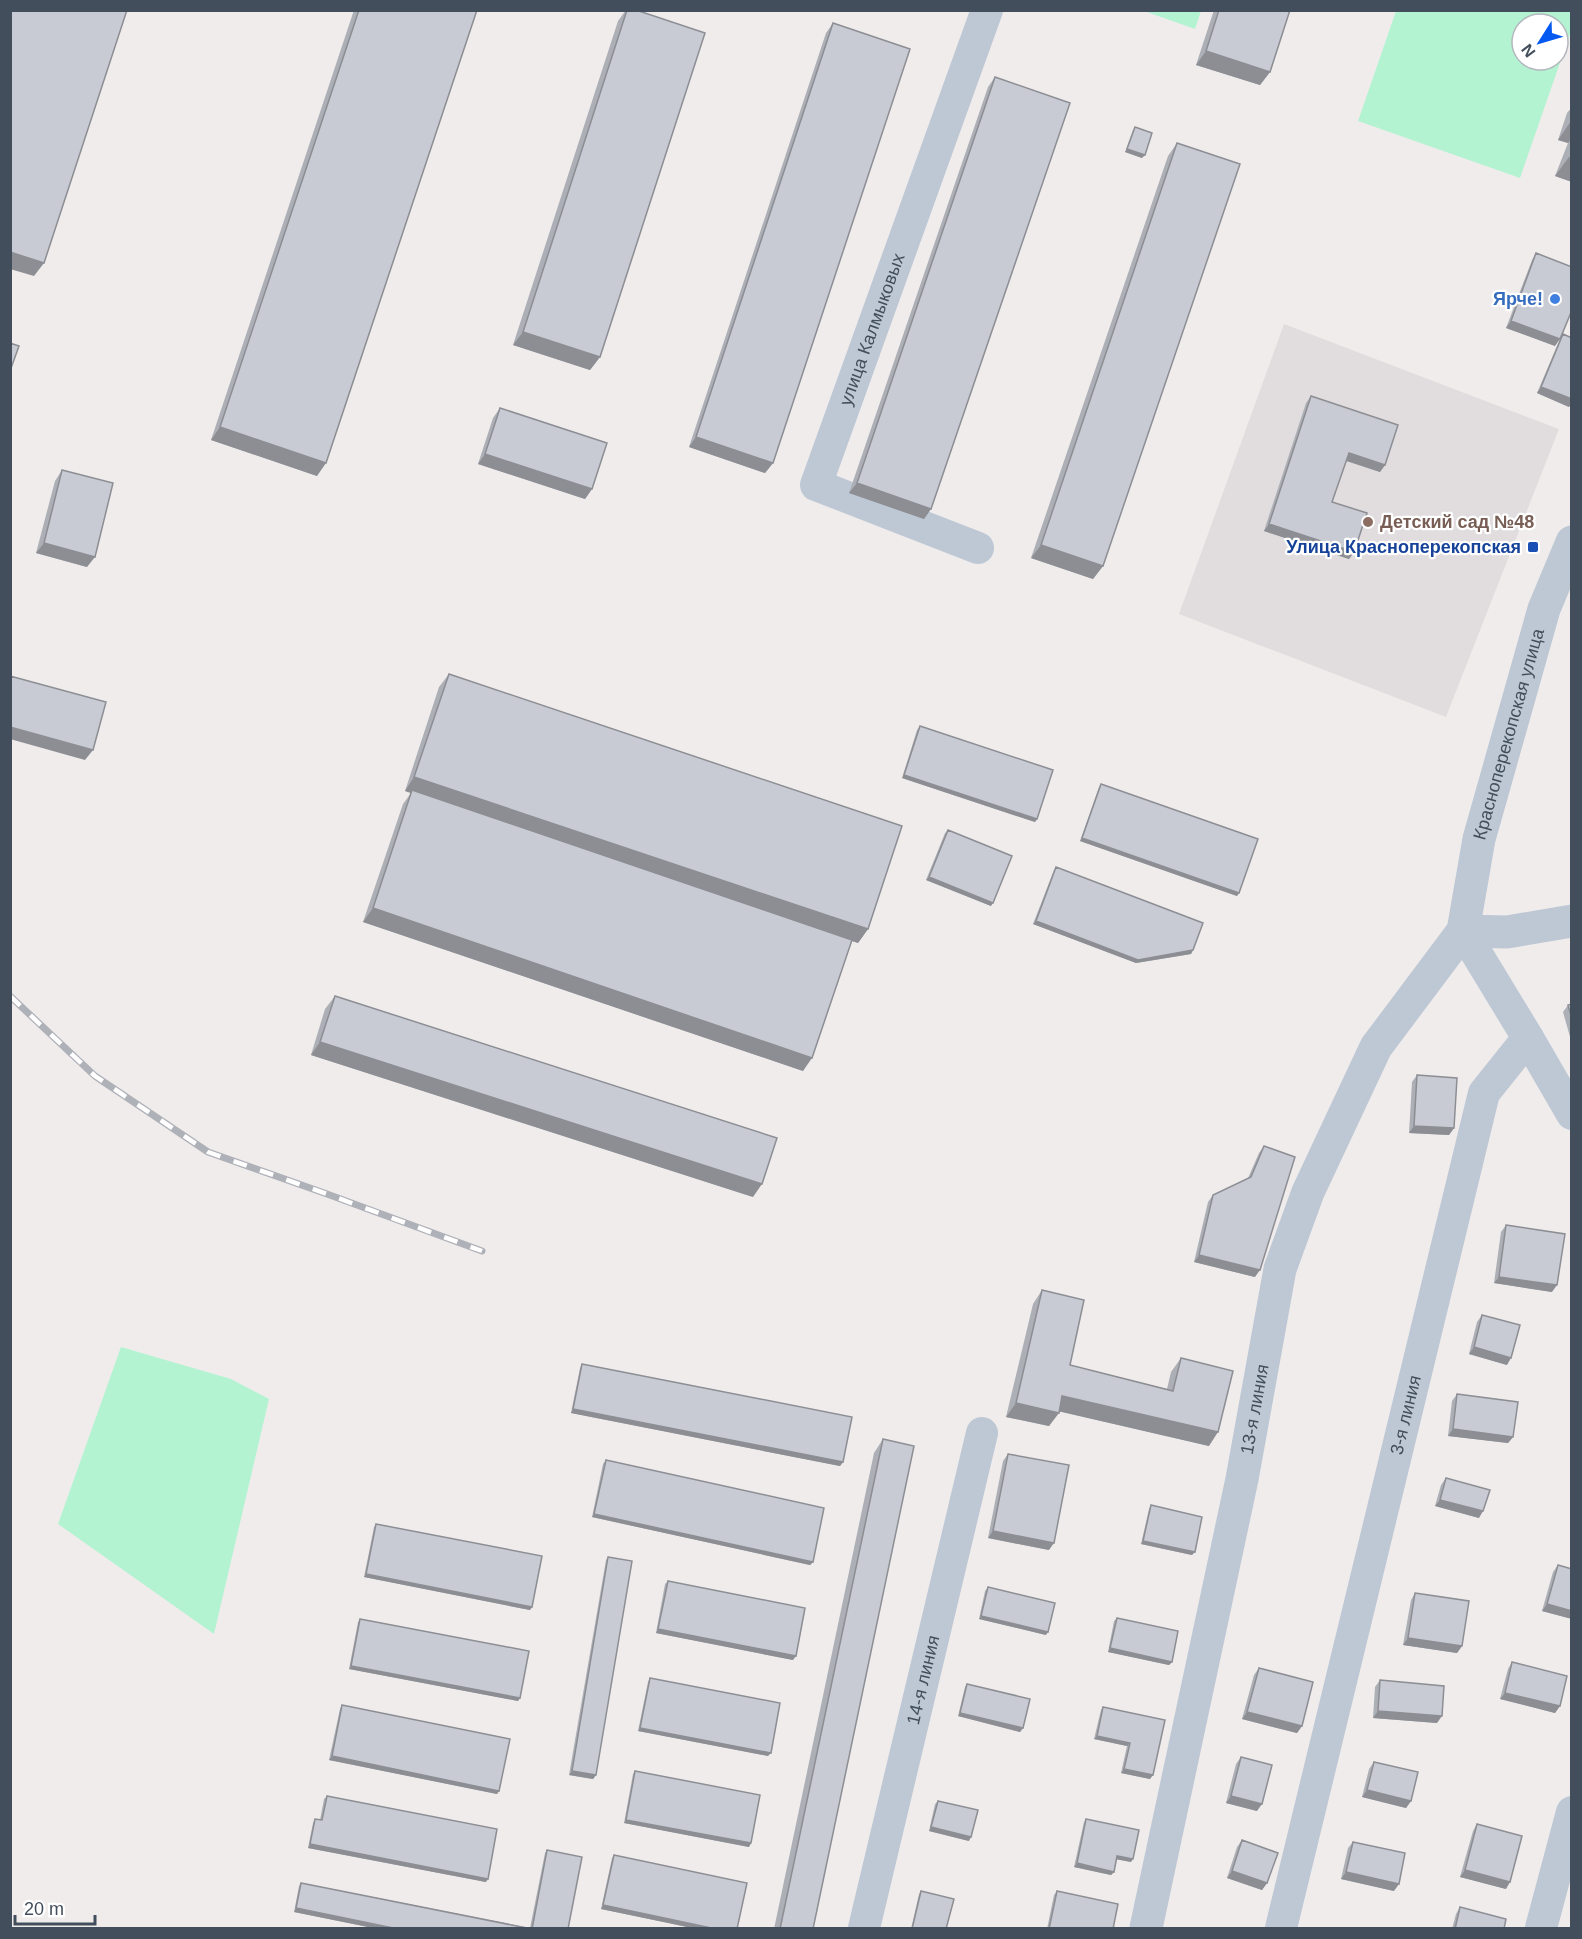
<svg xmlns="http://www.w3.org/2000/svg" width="1582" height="1939" viewBox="0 0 1582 1939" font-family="Helvetica,sans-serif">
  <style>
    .education { fill: #e1ddde }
    .green { fill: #b4f3d2; fill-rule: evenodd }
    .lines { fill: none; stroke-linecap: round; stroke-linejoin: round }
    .minor { stroke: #bec8d4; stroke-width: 32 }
    .tertiary { stroke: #bec8d4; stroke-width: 33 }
    .rail-casing { stroke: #aeb1b8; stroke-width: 7 }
    .rail { stroke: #fff; stroke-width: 4.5; stroke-dasharray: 14; stroke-linecap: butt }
    .wall { fill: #acafb5 }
    .shaded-wall { fill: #8c8e94 }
    .building { fill: #c8cbd3; stroke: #8c8e94; stroke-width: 1.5 }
    .shop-dot { fill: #3f7fe0; stroke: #fff; stroke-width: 2 }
    .education-dot { fill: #8d6e63; stroke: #fff; stroke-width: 2 }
    .transit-dot { fill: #1a4fb4; stroke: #fff; stroke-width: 2 }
    .labels { text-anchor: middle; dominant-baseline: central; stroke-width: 4.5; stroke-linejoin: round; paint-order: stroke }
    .shop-label { font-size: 18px; font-weight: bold; fill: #366cbe; stroke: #fff; text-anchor: end }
    .street-label { font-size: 18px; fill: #434e5c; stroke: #fff }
    .education-label { font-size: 18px; font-weight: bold; fill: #785e54; stroke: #fff; text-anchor: start }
    .transit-label { font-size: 18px; font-weight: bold; fill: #164399; stroke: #fff; text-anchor: end }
  </style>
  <rect width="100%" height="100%" fill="#f0ecec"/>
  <path class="education" d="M1284,324L1559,429L1446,717L1179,614Z"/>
  <path class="green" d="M1144,11L1201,10V11L1195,29Z
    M1396,11H1571V31L1520,178L1358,121ZM1522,24H1558V60H1522Z
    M121,1347L231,1379L269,1399L214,1634L58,1524Z"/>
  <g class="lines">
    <g class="minor">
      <path id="s1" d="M978,548L816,485L987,10"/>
      <path d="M1528,1038L1572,1114"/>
      <path id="s2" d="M864,1928L982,1433"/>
      <path id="s3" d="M1281,1928L1484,1093L1528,1038L1463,931"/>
      <path d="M1541,1928L1572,1812"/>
    </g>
    <g class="tertiary">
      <path d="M1463,931L1507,932L1572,921"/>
      <path id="s4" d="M1146,1928L1242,1479L1280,1269L1308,1192L1376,1047L1463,931L1479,839L1544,609L1572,542"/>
    </g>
    <defs>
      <path id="rail" d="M10,996L95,1076L208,1152L327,1194L482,1251"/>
    </defs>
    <use href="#rail" class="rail-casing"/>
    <use href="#rail" class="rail"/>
  </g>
  <path class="wall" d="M354,10H477L317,476L211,440Z
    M626,10H636L600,357L590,370L513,345L618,21Z
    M1214,10H1290L1270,72L1260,85L1196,65Z
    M833,23L773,463L765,473L689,447L826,33Z
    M995,77L931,509L924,519L849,493L988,87Z
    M1572,107V182L1555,176L1568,143L1558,140L1567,113Z
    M1135,127L1142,158L1125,152L1133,130Z
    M1177,143L1103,566L1093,579L1031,558L1168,156Z
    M1536,253L1555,346L1506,328L1532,260Z
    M1563,334L1572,338V403L1569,407L1537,393L1559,341Z
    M1311,396L1385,465L1380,472L1346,461L1332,502L1354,552L1349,559L1264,531L1306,403Z
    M500,408L592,489L585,499L478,464L493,418Z
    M62,470L87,567L36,553L55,481Z
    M449,674L868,929L858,943L852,941L803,1071L363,922L403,804L411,793L405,791L439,687Z
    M920,726L1037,819L1035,822L902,778L917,730Z
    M1101,784L1239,893L1237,896L1080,841L1099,787Z
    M948,830L991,906L926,880L945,833Z
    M1056,867L1193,950L1191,954L1136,963L1033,924L1054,870Z
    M335,996L753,1197L311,1055L325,1009Z
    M1572,1004V1044L1563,1012L1568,1005Z
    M1417,1075L1454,1128L1449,1135L1409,1133L1412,1082Z
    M1264,1146L1255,1277L1194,1262L1208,1202L1213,1195L1248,1178L1259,1153Z
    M1506,1225L1552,1292L1494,1283L1501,1232Z
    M1042,1290L1070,1365L1167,1389L1171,1372L1181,1358L1209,1446L1059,1411L1049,1426L1006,1417L1033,1304Z
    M1482,1315L1507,1365L1469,1354L1477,1322Z
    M582,1364L843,1462L840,1466L571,1413L580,1368Z
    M1457,1394L1513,1437L1508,1443L1448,1436L1452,1401Z
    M883,1439L813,1929H774L874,1453Z
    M1008,1454L1049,1550L988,1538L1003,1461Z
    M606,1460L813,1562L810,1565L592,1517L603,1464Z
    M1446,1478L1479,1518L1435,1506L1441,1485Z
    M1151,1505L1192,1555L1141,1544L1149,1509Z
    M376,1524L532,1607L530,1610L364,1577L374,1527Z
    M608,1557L596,1775L593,1779L569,1775L606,1560Z
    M1558,1565L1572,1619L1542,1611L1553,1572Z
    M668,1581L793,1660L656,1633L665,1584Z
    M988,1587L1046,1635L979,1619L985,1591Z
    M1415,1593L1462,1646L1457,1653L1403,1645L1411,1600Z
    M1117,1618L1172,1662L1169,1665L1108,1652L1114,1621Z
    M360,1619L520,1698L518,1701L349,1669L358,1622Z
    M1512,1662L1560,1706L1555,1713L1500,1699L1508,1669Z
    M1259,1668L1302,1726L1297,1733L1242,1719L1254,1675Z
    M650,1678L768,1756L638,1731L648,1682Z
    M1380,1680L1437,1723L1373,1718L1375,1687Z
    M967,1684L1023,1728L1020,1732L958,1716L965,1687Z
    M342,1705L499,1791L497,1794L329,1760L340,1709Z
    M1103,1707L1165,1720L1150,1779L1121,1773L1127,1746L1094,1739L1101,1710Z
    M1241,1757L1257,1811L1226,1803L1236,1764Z
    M1374,1762L1411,1801L1406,1808L1362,1797L1369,1769Z
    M635,1771L751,1843L749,1847L624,1823L633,1774Z
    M327,1796L486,1882L308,1848L313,1823L315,1819L320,1820L324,1799Z
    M938,1801L969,1841L929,1831L935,1804Z
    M1086,1819L1131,1862L1116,1859L1114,1872L1111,1875L1074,1867L1084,1822Z
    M1477,1824L1506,1889L1460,1877L1473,1831Z
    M1242,1840L1267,1883L1262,1890L1227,1878L1237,1847Z
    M1353,1842L1394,1891L1341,1879L1348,1848Z
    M547,1850L568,1929H378L294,1912L299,1886L301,1883L530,1928L545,1853Z
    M614,1855L737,1929H697L601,1909L612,1858Z
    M921,1891L946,1929H911L919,1894Z
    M1057,1891L1113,1929H1047L1054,1895Z
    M1460,1907L1504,1929H1452L1456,1914Z"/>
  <path class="shaded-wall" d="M1206,51L1270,72L1260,85L1196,65Z
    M1571,121L1572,138L1568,143L1558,140Z
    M1127,149L1145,155L1142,158L1125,152Z
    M1569,157L1572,158V182L1555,176Z
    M10,252L44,263L34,276L10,269Z
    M1511,321L1560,339L1555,346L1506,328Z
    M523,332L600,357L590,370L513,345Z
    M1541,387L1572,399V403L1569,407L1537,393Z
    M220,427L326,463L317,476L211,440Z
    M696,437L773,463L765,473L689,447Z
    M1349,453L1385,465L1380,472L1344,460Z
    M485,454L592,489L585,499L478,464Z
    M857,483L931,509L924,519L849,493Z
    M1269,524L1354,552L1349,559L1264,531Z
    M44,543L95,557L87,567L36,553Z
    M1041,545L1103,566L1093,579L1031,558Z
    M10,727L93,750L85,760L10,739Z
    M904,775L1037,819L1035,822L902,778Z
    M414,777L868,929L858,943L411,793L412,790L411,793L405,791Z
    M1082,838L1239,893L1237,896L1080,841Z
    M929,877L993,903L991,906L926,880Z
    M373,908L812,1058L803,1071L363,922Z
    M1036,921L1193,950L1191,954L1136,963L1033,924Z
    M320,1042L762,1184L753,1197L311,1055Z
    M1414,1126L1454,1128L1449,1135L1409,1133Z
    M1199,1255L1260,1270L1255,1277L1194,1262Z
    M1499,1277L1557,1285L1552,1292L1494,1283Z
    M1474,1347L1511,1358L1507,1365L1469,1354Z
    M1062,1396L1218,1432L1209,1446L1053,1410Z
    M1016,1403L1059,1413L1049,1426L1006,1417Z
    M573,1409L843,1462L840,1466L571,1413Z
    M1453,1429L1513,1437L1508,1443L1448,1436Z
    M1440,1500L1483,1511L1479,1518L1435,1506Z
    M594,1514L813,1562L810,1565L592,1517Z
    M993,1531L1054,1543L1049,1550L988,1538Z
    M1143,1541L1195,1552L1192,1555L1141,1544Z
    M366,1574L532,1607L530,1610L364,1577Z
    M1547,1604L1572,1611V1619L1542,1611Z
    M981,1616L1048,1632L1046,1635L979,1619Z
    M658,1629L796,1656L793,1660L656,1633Z
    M1408,1638L1462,1646L1457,1653L1403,1645Z
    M1110,1648L1172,1662L1169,1665L1108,1652Z
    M351,1666L520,1698L518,1701L349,1669Z
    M1505,1693L1560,1706L1555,1713L1500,1699Z
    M1378,1711L1442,1716L1437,1723L1373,1718Z
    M1247,1712L1302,1726L1297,1733L1242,1719Z
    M960,1713L1023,1728L1020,1732L958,1716Z
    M640,1728L771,1753L768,1756L638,1731Z
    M1097,1736L1130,1743L1127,1746L1094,1739Z
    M332,1756L499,1791L497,1794L329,1760Z
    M1124,1769L1153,1775L1150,1779L1121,1773Z
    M572,1771L596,1775L593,1779L569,1775Z
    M1367,1790L1411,1801L1406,1808L1362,1797Z
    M1231,1796L1262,1804L1257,1811L1226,1803Z
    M626,1820L751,1843L749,1847L624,1823Z
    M931,1827L971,1837L969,1841L929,1831Z
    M310,1844L488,1879L486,1882L308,1848Z
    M1117,1856L1133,1859L1131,1862L1115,1859Z
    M1077,1863L1114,1872L1111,1875L1074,1867Z
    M1465,1870L1510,1882L1506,1889L1460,1877Z
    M1232,1871L1267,1883L1262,1890L1227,1878Z
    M1346,1872L1399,1884L1394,1891L1341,1879Z
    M603,1905L716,1929H697L601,1909Z
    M296,1908L398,1929H378L294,1912Z"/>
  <path class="building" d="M10,10H127L44,263L10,252Z
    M359,10H477L326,463L220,427Z
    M627,10H636L705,33L600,357L523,332Z
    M1219,10H1290L1270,72L1206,51Z
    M833,23L910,49L773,463L696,437Z
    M995,77L1070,103L931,509L857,483Z
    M1135,127L1152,133L1145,155L1127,149Z
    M1177,143L1240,164L1103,566L1041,545Z
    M1536,253L1572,267V310L1560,339L1511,321Z
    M1563,334L1572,338V399L1541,387Z
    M10,343L19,346L10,371Z
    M1311,396L1398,425L1385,465L1349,453L1332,502L1367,513L1354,552L1269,524Z
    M500,408L607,443L592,489L485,454Z
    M62,470L113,483L95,557L44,543Z
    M449,674L902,826L868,929L414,777Z
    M10,676L106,702L93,750L10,727Z
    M920,726L1053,770L1037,819L904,775Z
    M1101,784L1258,839L1239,893L1082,838Z
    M412,790L852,940L812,1058L373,908Z
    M948,830L1012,856L993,903L929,877Z
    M1056,867L1203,923L1193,950L1138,960L1036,921Z
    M335,996L777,1138L762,1184L320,1042Z
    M1572,1004V1019L1568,1005Z
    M1417,1075L1457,1078L1454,1128L1414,1126Z
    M1264,1146L1295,1157L1260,1270L1199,1255L1213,1195L1251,1177Z
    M1506,1225L1565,1234L1557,1285L1499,1277Z
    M1042,1290L1084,1300L1070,1365L1173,1391L1181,1358L1233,1371L1218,1432L1062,1396L1059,1413L1016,1403Z
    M1482,1315L1520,1325L1511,1358L1474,1347Z
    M582,1364L852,1417L843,1462L573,1409Z
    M1457,1394L1518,1402L1513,1437L1453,1429Z
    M883,1439L914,1446L813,1929H780Z
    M1008,1454L1069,1465L1054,1543L993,1531Z
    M606,1460L824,1508L813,1562L594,1514Z
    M1446,1478L1490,1490L1483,1511L1440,1500Z
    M1151,1505L1202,1517L1195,1552L1143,1541Z
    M376,1524L542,1556L532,1607L366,1574Z
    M608,1557L632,1561L596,1775L572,1771Z
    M1558,1565L1572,1569V1611L1547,1604Z
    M668,1581L805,1608L796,1656L658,1629Z
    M988,1587L1055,1603L1048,1632L981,1616Z
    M1415,1593L1469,1601L1462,1646L1408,1638Z
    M1117,1618L1178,1631L1172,1662L1110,1648Z
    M360,1619L529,1651L520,1698L351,1666Z
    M1512,1662L1567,1676L1560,1706L1505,1693Z
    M1259,1668L1313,1682L1302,1726L1247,1712Z
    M650,1678L780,1703L771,1753L640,1728Z
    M1380,1680L1444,1686L1442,1716L1378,1711Z
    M967,1684L1030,1699L1023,1728L960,1713Z
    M342,1705L510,1739L499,1791L332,1756Z
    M1103,1707L1165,1720L1153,1775L1124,1769L1130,1743L1097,1736Z
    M1241,1757L1272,1765L1262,1804L1231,1796Z
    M1374,1762L1418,1772L1411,1801L1367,1790Z
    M635,1771L760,1795L751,1843L626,1820Z
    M327,1796L497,1829L488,1879L310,1844L315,1819L322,1820Z
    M938,1801L978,1810L971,1837L931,1827Z
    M1086,1819L1139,1830L1133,1859L1117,1856L1114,1872L1077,1863Z
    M1477,1824L1522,1836L1510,1882L1465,1870Z
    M1242,1840L1278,1853L1267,1883L1232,1871Z
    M1353,1842L1405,1853L1399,1884L1346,1872Z
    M547,1850L582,1857L568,1929H532Z
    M614,1855L747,1883L737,1929H716L603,1905Z
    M301,1883L532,1929H398L296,1908Z
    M921,1891L954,1899L946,1929H912Z
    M1057,1891L1118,1904L1113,1929H1049Z
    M1460,1907L1506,1919L1504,1929H1455Z"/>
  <circle class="shop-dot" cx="1555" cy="299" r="6"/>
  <circle class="education-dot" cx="1368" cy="522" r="6"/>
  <rect class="transit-dot" x="1527" y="541" width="12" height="12" rx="3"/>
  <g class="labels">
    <g class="shop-label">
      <text x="1543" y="299">Ярче!</text>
    </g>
    <g class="street-label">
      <text stroke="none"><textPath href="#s1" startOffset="339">улица Калмыковых</textPath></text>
      <text stroke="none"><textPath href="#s4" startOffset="1262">Красноперекопская улица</textPath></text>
      <text stroke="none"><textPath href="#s4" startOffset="530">13-я линия</textPath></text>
      <text stroke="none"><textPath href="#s3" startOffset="528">3-я линия</textPath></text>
      <text stroke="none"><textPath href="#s2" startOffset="255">14-я линия</textPath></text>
    </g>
    <g class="education-label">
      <text x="1380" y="522">Детский сад №48</text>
    </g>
    <g class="transit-label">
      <text x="1521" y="547">Улица Красноперекопская</text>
    </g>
  </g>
  <rect width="1582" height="1939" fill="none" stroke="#434e5c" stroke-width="24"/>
  <g transform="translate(1540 42) rotate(233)"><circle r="28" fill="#ffffff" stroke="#b4b8be" stroke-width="1.5"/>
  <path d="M0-4.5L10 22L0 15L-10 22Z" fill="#0559f1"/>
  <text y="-9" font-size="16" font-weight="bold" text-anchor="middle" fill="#434e5c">N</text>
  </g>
  <path d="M15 1915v9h80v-9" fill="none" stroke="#434e5c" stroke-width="3"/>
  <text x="24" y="1915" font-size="18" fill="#434e5c" stroke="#ffffff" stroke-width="4.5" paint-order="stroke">20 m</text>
</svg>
